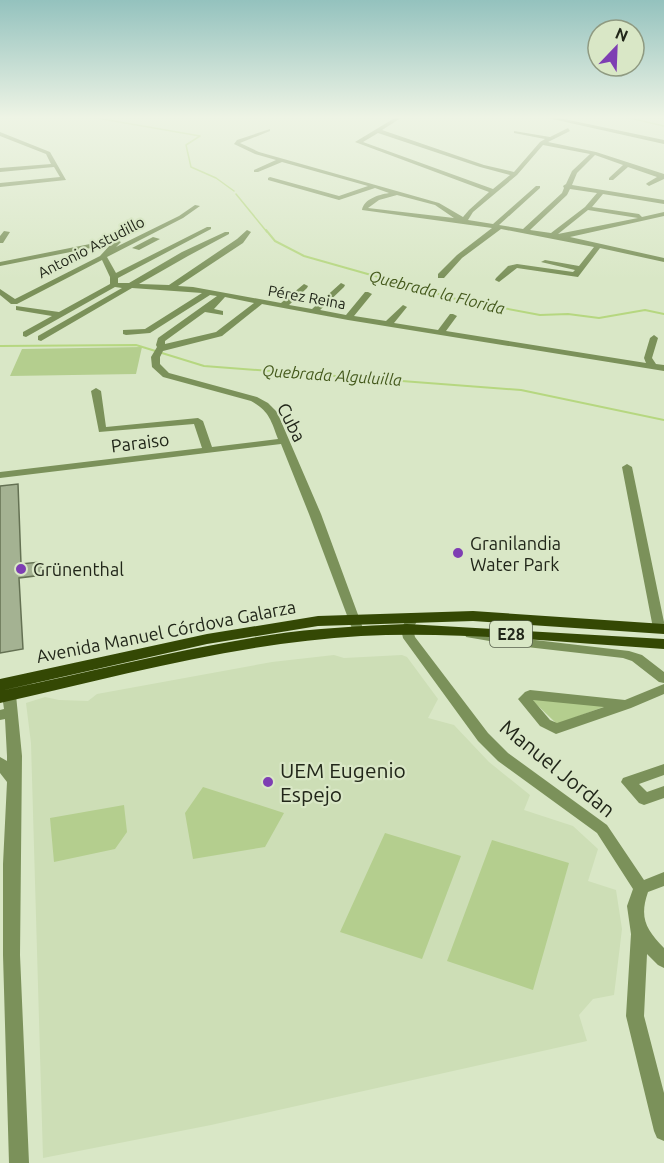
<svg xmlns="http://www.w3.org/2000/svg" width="664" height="1163" viewBox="0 0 664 1163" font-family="Ubuntu,sans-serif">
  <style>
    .built { fill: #cddeb6 }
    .green { fill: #b4ce8e }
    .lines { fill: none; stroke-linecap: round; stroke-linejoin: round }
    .stream-far1 { stroke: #b6d780; stroke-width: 1.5 }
    .stream { stroke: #b6d780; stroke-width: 2 }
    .building { fill: #a4b292; stroke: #647153; stroke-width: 1.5 }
    .street { fill: #7b915a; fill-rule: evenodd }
    .primary { fill: #344804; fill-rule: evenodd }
    .poi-dot { fill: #7e3eb3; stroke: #d9e7c6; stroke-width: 2 }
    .labels { text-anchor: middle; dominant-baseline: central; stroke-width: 4.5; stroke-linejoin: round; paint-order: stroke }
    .far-street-label { font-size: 15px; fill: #212619; stroke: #d9e7c6 }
    .far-water-label { font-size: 16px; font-style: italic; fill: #455a1d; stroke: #d9e7c6 }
    .shield { fill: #d9e7c6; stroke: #58604d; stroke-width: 1.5 }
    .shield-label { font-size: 16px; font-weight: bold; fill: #212619 }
    .street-label { font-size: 18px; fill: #212619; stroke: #d9e7c6 }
    .poi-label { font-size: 18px; fill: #212619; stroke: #d9e7c6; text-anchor: start }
    .near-street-label { font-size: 21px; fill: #212619; stroke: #d9e7c6 }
    .near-poi-label { font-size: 21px; fill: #212619; stroke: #d9e7c6; text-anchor: start }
  </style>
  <rect width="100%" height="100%" fill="#d9e7c6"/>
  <path class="built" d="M334,655L344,658L402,655L407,657L438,699L428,718L454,725L489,762L530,795L524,810L573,826L598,849L588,881L616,890L622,929L614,995L593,999L579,1015L587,1041L211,1125L43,1158L31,743L26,703L45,697L59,700L88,701L97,694L272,662Z"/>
  <path class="green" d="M142,347L136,374L10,376L22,349Z
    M534,699L606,706L557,724L533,701Z
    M203,787L284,813L265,847L193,859L185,813Z
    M124,805L127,832L115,849L54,862L50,818Z
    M385,833L461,856L422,959L340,932Z
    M492,840L569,863L533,990L447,961Z"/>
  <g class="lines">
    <path class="stream-far1" d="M85,116L200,136L186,145L191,167L216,178L234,191
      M621,116L664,126
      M236,194L267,232"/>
    <path class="stream" d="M266,230L275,241L304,256L456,299L540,315L568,314L599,318L645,310L664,314
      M0,346L136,345L204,366L521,390L664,420"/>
  </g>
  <path class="building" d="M18,484L21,564L40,562L43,575L19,578L23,649L0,653V486Z"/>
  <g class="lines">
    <path class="street" d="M398,116H404L382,130L484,165L514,172L540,142L545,139L514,133V131L550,137L568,128L570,131L548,142L596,152L664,174V179L649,186L646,184L647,183L657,177L628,167L613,180H609V178L623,165L595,155L577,173L572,185L664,200V204L603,194L592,207L639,214L642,217L664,212V216L570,237L664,258V262L600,248L578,277L517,268L499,282L495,280L496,278L508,266L517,264L573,272L575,270L541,262L545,260L579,266L594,247L501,229L462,258L444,278H438V274L457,255L492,228L362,210C364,199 378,195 389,193L375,188L339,200L268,180V178L270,177L339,196L368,186L282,162L258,172H254V170L276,160L255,154L234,144L237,140L270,129V131L240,143L259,152L439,203L463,217L469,210L489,192L355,142ZM378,133L480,167L510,175L493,189L363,142ZM543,145L590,154L572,171L566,184L563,186L564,188L562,193L523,229L499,225L540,188V186H536L493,224L468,220L473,212L517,175ZM570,189L597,193L585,207L551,233L530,230L567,195ZM397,195L435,205L454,218L368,208L379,200ZM588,210L638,218L558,234Z
      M539,116H550L664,140V144Z
      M0,132L50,152L66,180L0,187V183L60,177L54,167L0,172V168L51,164L46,154L0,136Z
      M195,205L200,206L183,218L107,257L116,273L207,227H211V229L118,278V283H129L182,252L225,232H229V234L188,256L139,284L169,285L237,239L247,230L251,232L243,243L178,286L193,287L281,303L304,284L308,286L307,288L289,305L312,309L341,283L345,285L344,287L320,310L346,315L365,292H368L372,294L354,316L386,321L403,305L407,307L394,323L438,330L450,314H453L457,316L446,331L646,363L644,358L650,338L654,335L658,338L652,358L656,364L664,365V371L348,320L262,304L222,336L163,351L160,357V364L169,373L257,397L268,403L277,412L321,514L364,631L358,635L354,634L309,514L281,444L0,478V472L202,448L194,424L99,432L91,391L96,388L101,391L106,427L198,418L203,421L212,447L278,439C271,420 269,411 251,401L163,377L152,367L151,357L157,347L156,345L158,338L217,296L210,295L150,333L126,335L123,334V330L145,329L202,293L132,288L41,341L38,340V336L122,288L115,287L26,337L23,336V332L52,316L16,310V306L59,312L110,284V277L102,260L17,304H11L0,295V289L15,299L100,256L111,244L0,266V262L115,239L121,242L116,247L179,216ZM225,297L254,303L216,332L165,344V341L205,312L223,315V311L214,309Z
      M4,231L10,232L3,243H0V236Z
      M153,237L160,239L139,250L132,248Z
      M627,464L632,467L664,622V630L659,632L653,628L622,467Z
      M411,617L417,621L413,629L415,637L488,733L508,753L607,825L644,880L664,872V886L648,892C639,918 646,929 664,948V968L658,965L647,954L644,1016L664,1093V1141L657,1138L654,1131L626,1016L631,934L627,906L633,889L597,833L498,761L478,741L403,638L401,629L407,618Z
      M471,630L518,638L629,651L642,655L664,672V683L659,682L632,661L623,658L518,646L466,637L465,634Z
      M664,684V694L631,708L556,734L540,726L518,699L525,692L530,690L625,700ZM533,700L604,707L557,723L550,720Z
      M9,690L14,692L16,695L22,756L20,955L29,1163H9L3,955V864L7,782L0,773V757L7,761V756L5,719L0,720V710L4,709L2,695L4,692Z
      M664,764V775L639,784L647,792L664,786V798L644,805L639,803L621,782L623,778Z"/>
    <path class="primary" d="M473,611L664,624V634L473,621L318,626L207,644L0,691V679L207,634L318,616Z
      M407,624L664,639V649C564,643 461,631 361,636C239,643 119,676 0,703V691C90,672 179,649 270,635C315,628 361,626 407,624Z"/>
  </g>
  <linearGradient id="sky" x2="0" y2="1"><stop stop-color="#94c2be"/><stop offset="0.42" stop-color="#eef4e5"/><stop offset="1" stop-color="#eef4e5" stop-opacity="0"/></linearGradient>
  <rect width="664" height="279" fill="url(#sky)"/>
  <g class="poi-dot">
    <circle cx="458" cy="553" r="6"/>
    <circle cx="21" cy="569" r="6"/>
    <circle cx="268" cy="782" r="6"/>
  </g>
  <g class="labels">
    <g class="far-street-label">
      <text transform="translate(91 247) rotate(-27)">Antonio Astudillo</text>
      <text transform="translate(307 297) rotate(10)">Pérez Reina</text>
    </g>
    <g class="far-water-label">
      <text transform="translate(437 292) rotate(14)">Quebrada la Florida</text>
      <text transform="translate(332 375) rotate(4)">Quebrada Alguluilla</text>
    </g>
    <rect class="shield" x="490" y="621" width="42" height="26" rx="4.5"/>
    <g class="shield-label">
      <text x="511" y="634">E28</text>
    </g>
    <g class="street-label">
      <text transform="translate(292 422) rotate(63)">Cuba</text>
      <text transform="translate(140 442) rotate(-7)">Paraiso</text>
      <text transform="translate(166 631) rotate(-11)">Avenida Manuel Córdova Galarza</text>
    </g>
    <g class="poi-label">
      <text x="470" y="543">Granilandia<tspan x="470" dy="21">Water Park</tspan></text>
      <text x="33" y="569">Grünenthal</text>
    </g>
    <g class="near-street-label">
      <text transform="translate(558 768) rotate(39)">Manuel Jordan</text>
    </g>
    <g class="near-poi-label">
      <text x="280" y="770">UEM Eugenio<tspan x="280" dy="24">Espejo</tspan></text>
    </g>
  </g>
  <g transform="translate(616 48) rotate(23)"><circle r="28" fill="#d9e7c6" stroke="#8f9a81" stroke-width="1.5"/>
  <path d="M0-4.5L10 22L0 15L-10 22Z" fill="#7e3eb3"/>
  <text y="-9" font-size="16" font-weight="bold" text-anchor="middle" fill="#212619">N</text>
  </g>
</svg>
